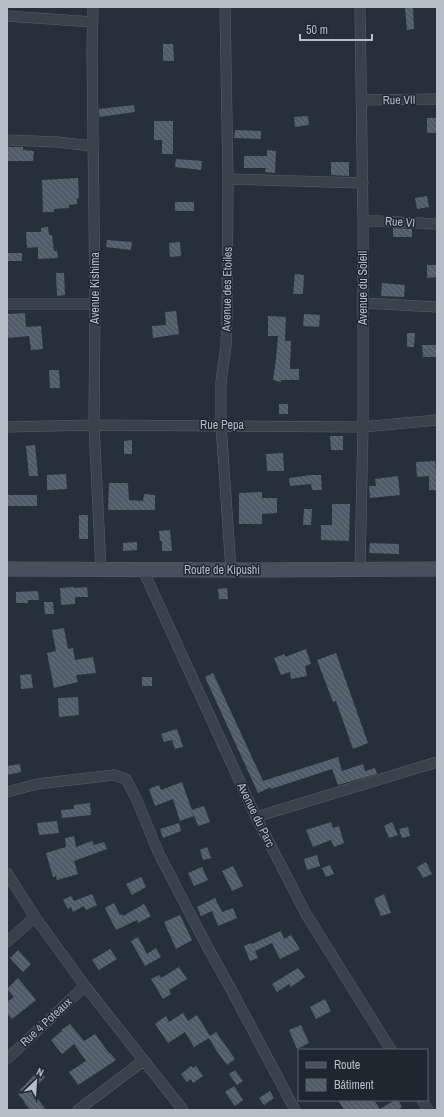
<svg xmlns="http://www.w3.org/2000/svg" width="444" height="1117" viewBox="0 0 444 1117" font-family="'Archivo Narrow',sans-serif">
  <style>
    .building { fill: url(#building-back-hatch) }
    .lines { fill: none; stroke-linecap: round; stroke-linejoin: round }
    .minor-casing { stroke: #576069; stroke-width: 11 }
    .secondary-casing { stroke: #576069; stroke-width: 15 }
    .minor { stroke: #39424b; stroke-width: 10 }
    .secondary { stroke: #47515e; stroke-width: 14 }
    .labels { text-anchor: middle; dominant-baseline: central; stroke-width: 3; stroke-linejoin: round; paint-order: stroke }
    .street-label { font-size: 12px; fill: #b5bdc7; stroke: #1e2730 }
  </style>
  <defs>
    <pattern id="building-back-hatch" width="6" height="6" patternUnits="userSpaceOnUse"><rect width="6" height="6" fill="#515c69"/><path d="M-1 5l2 2M0 0l6 6M5-1l2 2" fill="none" stroke="#68717d"/></pattern>
  </defs>
  <rect width="100%" height="100%" fill="#25303b"/>
  <path class="building" d="M405,7H413L414,29L407,30Z
    M163,44H173L174,61H163Z
    M134,105L135,112L99,117V109Z
    M308,116L309,125L295,127L294,117Z
    M427,118H437V133H427Z
    M154,121H173V154H162V140H154Z
    M235,130L261,131V139L234,138Z
    M7,147H23V150L34,151L33,161H7Z
    M267,150L276,151L275,173L265,172L266,168H244V156H267Z
    M176,159L202,161L201,170L175,167Z
    M331,162H349V176L331,175Z
    M78,178L79,198H77V204L69,205V208L54,209V212H43L42,180Z
    M427,196L429,207L417,209L415,198Z
    M175,202H194V211H175Z
    M48,227L49,235H52L54,251H57L58,258L38,259V247L27,248L26,232H41V228Z
    M393,228L412,229V237H393Z
    M107,240L132,242L131,250L106,247Z
    M180,242L181,256L170,257L169,243Z
    M7,253H22V261H7Z
    M427,265H437V277L427,278Z
    M56,273H64L65,295L57,296Z
    M295,274L304,275L303,294H293Z
    M382,283L405,285L404,297L381,296Z
    M176,311L179,334L153,338L152,326L166,325L165,312Z
    M25,313L26,327L41,326L43,349L31,350L29,336L7,338V314Z
    M304,314L320,315L319,327L303,326Z
    M268,316L286,317L285,341H291L290,369H299V380H281V382L273,380L276,359L278,336H268Z
    M407,333H415L414,347H407Z
    M422,345H437V357H423Z
    M49,370H59L60,388H50Z
    M279,404H288V414H279Z
    M330,436H343V450H331Z
    M132,440V454H124V441Z
    M35,445L38,476H29L26,446Z
    M283,453L284,471H267L266,454Z
    M435,461L437,490H429V476L417,477L416,462Z
    M66,474L67,489L47,490V475Z
    M311,475H321L322,490H312L311,484L290,486L289,478Z
    M398,476L400,495L370,498L369,486H376L375,479Z
    M109,483H128L129,500L143,501L144,494L155,495V510H108Z
    M262,492V498H277V513L262,514V524H239V493Z
    M7,495H37V506H7Z
    M332,504H350L349,541L321,540V525H332Z
    M304,509H312L311,525H303Z
    M79,515H88V539H79Z
    M170,530L172,551H162V541H160L159,531Z
    M137,542V550L123,551V543Z
    M370,543L399,544V554L369,553Z
    M74,587L75,588L87,587L88,597H75V604L61,605L60,588Z
    M227,588L228,599H219L218,589Z
    M38,591L39,600H28V603H16V592Z
    M44,602H53L54,614H45Z
    M64,628L68,649L73,648L75,660L93,657L96,673L76,675L78,682L54,688L47,653L56,651L52,630Z
    M306,649L311,664L305,666L307,676L291,679L290,672L281,675L274,658L285,654V657Z
    M336,653L368,743L353,749L336,701L333,702L317,660Z
    M213,673L263,781L338,757L342,771L363,764L365,771L375,768L377,774L338,785L332,769L271,789V787L258,793L205,677Z
    M31,674L33,688L21,689L20,675Z
    M142,677H152V686H142Z
    M78,697L79,715L59,717L58,698Z
    M177,729L183,747L175,749L172,740L164,742L161,734Z
    M20,764L21,772L7,775V766Z
    M182,782L194,816L180,821L173,799L155,806L149,789L159,785L161,790Z
    M90,803L91,815L62,818L61,810L74,809V805Z
    M204,806L210,822L198,826L192,810Z
    M57,821L59,833L39,835L37,823Z
    M331,822L333,828L339,826L344,843L334,847L331,840L313,847L306,830Z
    M392,822L398,835L389,838L384,826Z
    M179,823L181,831L163,838L160,829Z
    M408,827L410,836L402,838L399,829Z
    M74,836L76,847L92,841L94,845L104,842L107,849L74,861L78,874L57,880L56,876L53,877L46,853L66,847L65,838Z
    M207,847L211,858L203,860L200,850Z
    M317,855L320,866L307,870L304,859Z
    M426,862L432,874L423,878L417,867Z
    M330,865L334,874L326,877L322,868Z
    M233,866L243,886L232,891L222,871Z
    M202,867L208,880L194,886L188,873Z
    M141,877L146,887L132,895L126,884Z
    M92,894L97,905L86,910L84,906L73,912L71,907L68,909L63,900L71,896L74,901Z
    M384,894L391,913L381,916L374,899Z
    M215,898L222,912L233,908L237,918L218,926L212,911L201,916L197,907Z
    M114,903L120,915L122,914L123,916L144,904L151,916L138,923L137,920L116,930L105,908Z
    M180,915L192,940L176,949L164,922Z
    M281,931L284,939L291,935L300,949L280,959L272,943L255,951L258,958L250,961L244,946L251,943L252,944Z
    M138,937L147,954L156,948L161,957L145,966L131,941Z
    M110,949L117,959L99,970L92,960Z
    M18,950L31,964L23,972L10,958Z
    M179,967L187,979L169,990L171,994L163,999L151,979L159,975L161,978Z
    M298,968L305,977L291,987L289,984L277,992L272,984Z
    M18,978L36,1000L12,1019L7,1013V1002L14,997L7,989Z
    M325,999L331,1011L316,1019L310,1007Z
    M183,1013L188,1021L197,1015L210,1036L216,1032L235,1059L227,1065L216,1050L209,1038L194,1047L185,1032L168,1043L155,1024L166,1016L169,1022Z
    M70,1024L84,1041L95,1034L109,1053H110L116,1060L78,1085L69,1072L86,1061L74,1044L62,1054L51,1040L62,1031L61,1030Z
    M301,1025L309,1043L297,1049L289,1030Z
    M191,1066L193,1068L196,1066L203,1076L193,1083L191,1079L187,1082L181,1074Z
    M235,1070L243,1081L237,1085L229,1074Z
    M38,1071L45,1077L32,1091L46,1110H30L24,1102H25L18,1094L21,1091L20,1090Z
    M234,1086L243,1100L235,1106L225,1092Z
    M270,1091L274,1098L264,1105L259,1098Z
    M338,1100H374L380,1109L395,1100H398L402,1107L397,1110H344Z"/>
  <g class="lines">
    <defs>
      <path id="minor" d="M93,7L92,51L95,299L94,425L101,569
        M225,7L228,179L227,313L226,346L221,381V425L231,570
        M7,16L93,22
        M362,100L437,99
        M7,140L57,142L93,146
        M228,179L363,183
        M363,221H378L437,224
        M363,303L437,307
        M7,304H95
        M7,427L94,425L363,427L437,420
        M360,569L363,427V221L360,7
        M143,570L256,817L306,914L391,1050
        M7,792L37,784L114,775L126,779L136,798L159,854L208,948L232,991L295,1110
        M256,817L437,762
        M7,873L35,917L85,986L183,1110
        M7,942L35,917
        M7,1059L85,986
        M422,1100L428,1110
        M78,1110L143,1061"/>
      <path id="secondary" d="M7,569L231,570L437,569"/>
    </defs>
    <use href="#minor" class="minor-casing"/>
    <use href="#secondary" class="secondary-casing"/>
    <use href="#minor" class="minor"/>
    <use href="#secondary" class="secondary"/>
  </g>
  <g class="labels">
    <g class="street-label">
      <text transform="translate(399 100) rotate(-1)">Rue VII</text>
      <text transform="translate(400 222) rotate(4)">Rue VI</text>
      <text transform="translate(95 288) rotate(-90)">Avenue Kishima</text>
      <text transform="translate(363 288) rotate(-90)">Avenue du Soleil</text>
      <text transform="translate(227 289) rotate(-89)">Avenue des Etoiles</text>
      <text x="222" y="425">Rue Pepa</text>
      <text x="222" y="570">Route de Kipushi</text>
      <text transform="translate(256 815) rotate(64)">Avenue du Parc</text>
      <text transform="translate(46 1022) rotate(-43)">Rue 4 Poteaux</text>
    </g>
  </g>
  <rect width="444" height="1117" fill="none" stroke="#b5bdc7" stroke-width="16"/>
  <rect x="298" y="1049" width="130" height="52" fill="#1e2730" stroke="#5a636c"/>
  <rect x="306" y="1062" width="20" height="6" fill="#47515e" stroke="#5a636c"/>
  <text x="334" y="1069" font-size="12" fill="#b5bdc7">Route</text>
  <rect x="306" y="1079" width="20" height="12" fill="url(#building-back-hatch)" stroke="#5a636c"/>
  <text x="334" y="1089" font-size="12" fill="#b5bdc7">Bâtiment</text>
  <g transform="translate(36 1081) rotate(25)" stroke="#1e2730" stroke-width="3" paint-order="stroke">
  <path d="M0-3L7 15L0 10L-7 15Z" fill="#b5bdc7"/>
  <text y="-6" font-size="11" font-weight="bold" text-anchor="middle" fill="#b5bdc7">N</text>
  </g>
  <path d="M300 34v6h72v-6" fill="none" stroke="#b5bdc7" stroke-width="2"/>
  <text x="306" y="34" font-size="12" fill="#b5bdc7" stroke="#1e2730" stroke-width="3" paint-order="stroke">50 m</text>
</svg>
